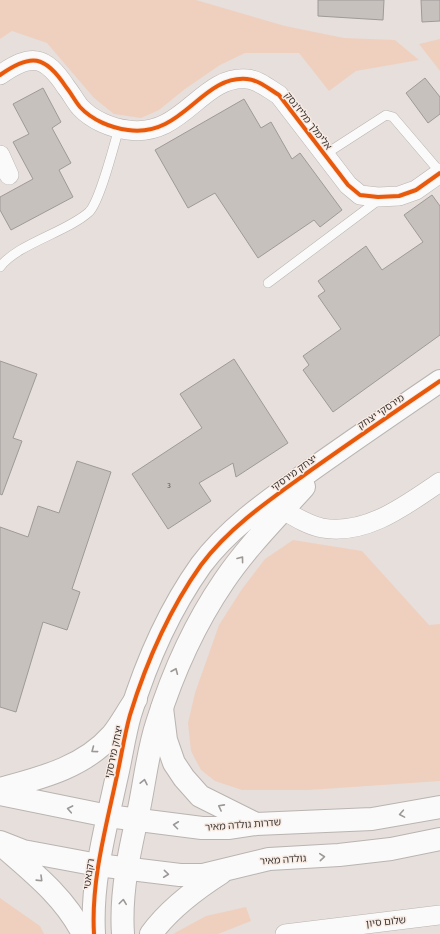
<svg xmlns="http://www.w3.org/2000/svg" width="440" height="934" viewBox="0 0 440 934" font-family="'Fira Sans Condensed','Noto Sans Hebrew',sans-serif">
  <style>
    .green { fill: #efd0bf }
    .building { fill: #c7c1be; stroke: #9e9a97 }
    .lines { fill: none; stroke-linecap: round; stroke-linejoin: round }
    .service-casing { stroke: #b9b4b1; stroke-width: 10 }
    .minor-casing { stroke: #b9b4b1; stroke-width: 20 }
    .tertiary-casing { stroke: #b9b4b1; stroke-width: 24 }
    .primary-casing { stroke: #b9b4b1; stroke-width: 24 }
    .service { stroke: #fbfafa; stroke-width: 9 }
    .minor { stroke: #fbfafa; stroke-width: 19 }
    .tertiary { stroke: #fbfafa; stroke-width: 22 }
    .primary { stroke: #fbfafa; stroke-width: 22 }
    .cycleway-casing { stroke: #f8ebe4; stroke-width: 6 }
    .cycleway { stroke: #e8590c; stroke-width: 4 }
    .oneway { stroke: #9b9896 }
    .labels { text-anchor: middle; dominant-baseline: central; stroke-width: 3; stroke-linejoin: round; paint-order: stroke }
    .number-label { font-size: 8px; fill: #5e5956 }
    .street-label { font-size: 10px; fill: #3b3633; stroke: #f8ebe4 }
  </style>
  <rect width="100%" height="100%" fill="#e6dfdc"/>
  <path class="green" d="M0,0H196L285,26L344,38L395,40L419,60L356,71L329,91L299,53H245L220,65L185,89L159,110L141,118L114,114L94,98L47,43L12,31L0,39Z
    M440,39V71L419,44Z
    M293,540L362,551L429,625L440,624V781L309,790H242L215,781L201,770L191,751L188,723L195,693L219,625L242,589L265,559Z
    M0,898L40,926L44,934H0Z
    M246,907L251,921L218,934H173L206,916Z"/>
  <path class="building" d="M318,0H384L383,20L318,16Z
    M421,0H440V21L422,22Z
    M425,78L440,97V114L428,123L406,93Z
    M43,88L61,122L52,128L71,163L59,170L73,197L11,230L0,210V197L33,179L13,142L29,134L13,104Z
    M244,99L261,128L271,122L292,159L300,153L342,210L320,227L314,220L258,258L215,193L188,208L155,150Z
    M432,195L440,206V335L333,412L303,370L309,365L303,356L341,329L318,296L325,291L318,281L366,246L382,270L423,242L404,215Z
    M234,359L288,443L236,477L233,463L199,483L211,501L168,529L132,474L202,428L180,394Z
    M0,361L37,374L13,438L22,441L2,495L0,494Z
    M77,461L111,472L72,589L80,592L67,630L43,622L16,712L0,707V527L28,537L38,506L59,513Z"/>
  <g class="lines">
    <defs>
      <path id="service" d="M324,155L386,115L393,117L440,172
        M0,267C17,244 67,232 89,212C100,201 114,145 119,128
        M268,283L380,199"/>
      <path id="minor" d="M0,75C31,53 45,55 66,87C71,93 75,101 80,107C92,120 111,128 128,130C183,138 201,75 247,79C259,80 269,89 279,95L348,185L360,195L378,197L399,196L416,190L440,173
        M0,155L9,175
        M283,510C295,517 308,525 322,528C366,536 406,505 440,482
        M285,934L440,915"/>
      <path id="tertiary" d="M94,934C91,882 105,831 116,780C121,759 124,736 130,715C146,663 169,610 201,565C227,530 265,503 300,478C346,445 393,413 440,381
        M123,934C120,892 130,849 139,809C145,780 148,750 157,723C173,672 194,625 224,581C247,547 277,517 304,487"/>
      <path id="primary" d="M162,708L166,740L174,763L184,778L200,796L256,824
        M0,789C40,778 83,768 112,735C121,724 128,710 136,699
        M0,794L108,816L202,828H228L256,824L372,819L440,807
        M0,842L23,851L98,865L180,875H203L269,859L339,855L391,849L440,839
        M5,848C34,873 66,899 83,934
        M151,934C169,909 196,889 221,873"/>
    </defs>
    <use href="#service" class="service-casing"/>
    <use href="#minor" class="minor-casing"/>
    <use href="#tertiary" class="tertiary-casing"/>
    <use href="#primary" class="primary-casing"/>
    <use href="#service" class="service"/>
    <use href="#minor" class="minor"/>
    <use href="#tertiary" class="tertiary"/>
    <use href="#primary" class="primary"/>
    <defs>
      <path id="cycleway" d="M0,75C31,53 45,55 66,87C71,93 75,101 80,107C92,120 111,128 128,130C183,138 201,75 247,79C259,80 269,89 279,95L348,185L360,195L378,197L399,196L416,190L440,173
        M94,934C91,882 105,831 116,780C121,759 124,736 130,715C146,663 169,610 201,565C227,530 265,503 300,478C346,445 393,413 440,381"/>
    </defs>
    <use href="#cycleway" class="cycleway-casing"/>
    <use href="#cycleway" class="cycleway"/>
  </g>
  <defs><path id="oneway-chevron" d="M-2-3.5L2.5 0L-2 3.5" fill="none" stroke-width="1.6" stroke-linecap="round" stroke-linejoin="round"/></defs>
  <g class="oneway">
    <use href="#oneway-chevron" transform="translate(241 559) rotate(-53)"/>
    <use href="#oneway-chevron" transform="translate(175 671) rotate(-67)"/>
    <use href="#oneway-chevron" transform="translate(94 750) rotate(143)"/>
    <use href="#oneway-chevron" transform="translate(144 782) rotate(-78)"/>
    <use href="#oneway-chevron" transform="translate(221 807) rotate(-152)"/>
    <use href="#oneway-chevron" transform="translate(70 809) rotate(-169)"/>
    <use href="#oneway-chevron" transform="translate(402 814) rotate(170)"/>
    <use href="#oneway-chevron" transform="translate(176 825) rotate(-173)"/>
    <use href="#oneway-chevron" transform="translate(322 857) rotate(-5)"/>
    <use href="#oneway-chevron" transform="translate(166 874) rotate(6)"/>
    <use href="#oneway-chevron" transform="translate(40 879) rotate(44)"/>
    <use href="#oneway-chevron" transform="translate(123 902) rotate(-83)"/>
  </g>
  <g class="labels">
    <g class="number-label">
      <text x="169" y="485">3</text>
    </g>
    <g class="street-label">
      <text transform="translate(308 121) rotate(52)">אלימלך מליז'נסק</text>
      <text transform="translate(381 412) rotate(-34)">מירסקי יצחק</text>
      <text transform="translate(294 473) rotate(-36)">יצחק מירסקי</text>
      <text transform="translate(114 752) rotate(-78)">יצחק מירסקי</text>
      <text transform="translate(243 825) rotate(-4)">שדרות גולדה מאיר</text>
      <text transform="translate(283 860) rotate(-4)">גולדה מאיר</text>
      <text transform="translate(89 874) rotate(-82)">רקנאטי</text>
      <text transform="translate(386 922) rotate(-6)">שלום סיון</text>
    </g>
  </g>
</svg>
